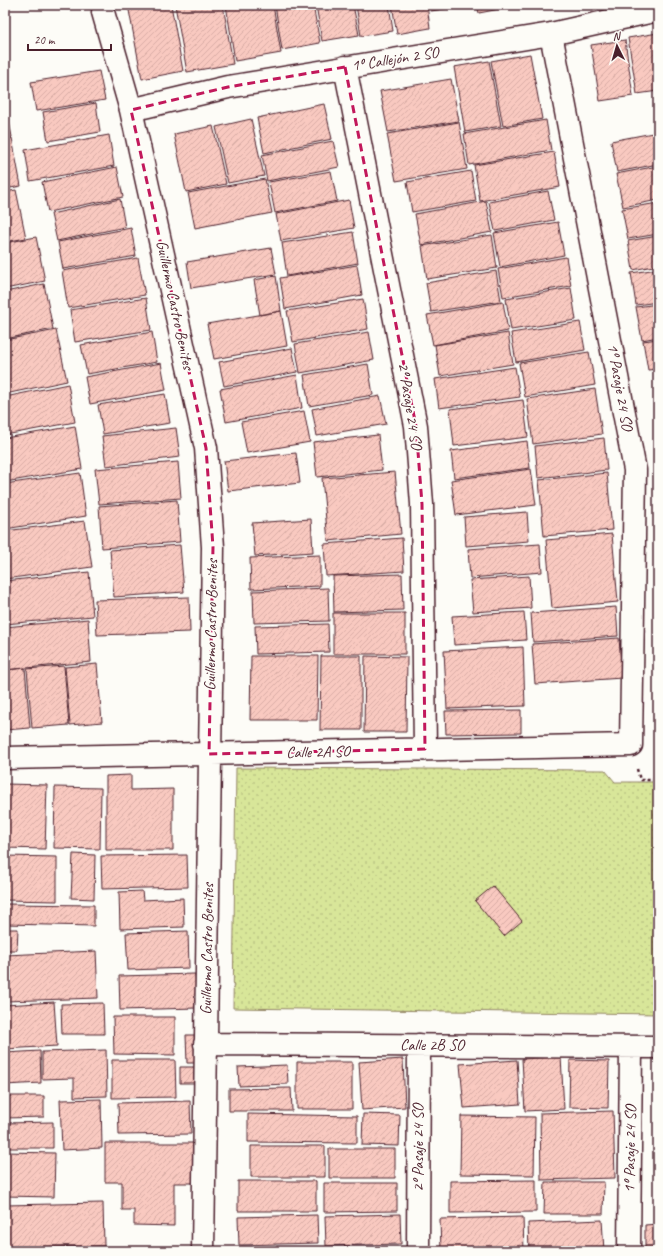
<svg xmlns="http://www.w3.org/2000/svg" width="663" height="1256" viewBox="0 0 663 1256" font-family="Caveat,sans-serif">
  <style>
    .park { fill: url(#park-dots); stroke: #918262 }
    .building { fill: url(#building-hatch); stroke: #4a1f2b }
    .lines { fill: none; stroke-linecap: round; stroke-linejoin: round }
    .street-casing { stroke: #4a1f2b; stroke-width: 25 }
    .path { stroke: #4a1f2b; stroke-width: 2.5; stroke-dasharray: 3 3; stroke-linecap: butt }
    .street { stroke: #fdfcf7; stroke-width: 22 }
    .marked { fill: none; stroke: #c2185b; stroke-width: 3; stroke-dasharray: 8 5; stroke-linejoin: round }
    .labels { text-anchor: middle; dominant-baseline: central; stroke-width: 3.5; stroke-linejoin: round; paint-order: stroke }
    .street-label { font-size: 16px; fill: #4a1f2b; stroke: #fdfcf7 }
  </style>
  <defs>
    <pattern id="park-dots" width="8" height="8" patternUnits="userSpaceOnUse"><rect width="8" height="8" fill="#d8e699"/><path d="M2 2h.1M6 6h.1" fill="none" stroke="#bbc584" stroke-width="1.8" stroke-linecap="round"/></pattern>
    <pattern id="building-hatch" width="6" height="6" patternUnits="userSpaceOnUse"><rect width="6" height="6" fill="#f9c9c0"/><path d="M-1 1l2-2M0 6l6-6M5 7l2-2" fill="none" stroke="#d7aca5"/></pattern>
  </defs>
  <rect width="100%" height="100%" fill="#fdfcf7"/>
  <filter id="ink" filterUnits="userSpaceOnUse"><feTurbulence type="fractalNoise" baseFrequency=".025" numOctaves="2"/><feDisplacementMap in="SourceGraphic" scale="8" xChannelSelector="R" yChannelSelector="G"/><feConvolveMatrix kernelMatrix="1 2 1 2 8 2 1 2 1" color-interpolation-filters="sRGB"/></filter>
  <g filter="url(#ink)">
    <path class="park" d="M236,768L605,770L615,782H658V1014L233,1008Z"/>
    <path class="building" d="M128,5H171L183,71L142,79Z
      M175,5H223L233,64L187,72Z
      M226,5H273L281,53L235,61Z
      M275,5H313L320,43L282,50Z
      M316,5H353L359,35L322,41Z
      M356,5H389L393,31L361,36Z
      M392,5H427L430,28L397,34Z
      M430,5H470L431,11Z
      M477,5H515V6L479,13Z
      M658,33V91L637,94L628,38Z
      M625,40L633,96L600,101L591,45Z
      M530,54L542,119L503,126L491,61Z
      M489,61L501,126L465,132L454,67Z
      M99,71L105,100L36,111L31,82Z
      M451,79L459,121L388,132L380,91Z
      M5,100L12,137L5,138Z
      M96,103L100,132L48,141L43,112Z
      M324,104L332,139L264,153L257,118Z
      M251,119L264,176L228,183L216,127Z
      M546,120L551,150L469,165L464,134Z
      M459,122L467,169L396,181L387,134Z
      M213,126L226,184L186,192L174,134Z
      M658,132V164L617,172L611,141Z
      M109,135L114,166L30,181L25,150Z
      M12,138L21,186L5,189V139Z
      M333,141L339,167L267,181L262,155Z
      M554,152L560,187L480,201L474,165Z
      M658,166V200L623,207L616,174Z
      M117,167L123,197L48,212L42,182Z
      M331,171L337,201L275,213L269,182Z
      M471,171L476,201L412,212L407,182Z
      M265,179L272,213L195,228L188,193Z
      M16,190L26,238L5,242V192Z
      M548,191L554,220L495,231L489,202Z
      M120,199L125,227L57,241L51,214Z
      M349,200L354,228L281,241L276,214Z
      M486,201L492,232L421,245L415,214Z
      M658,203V234L628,239L622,209Z
      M558,222L564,255L500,267L494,233Z
      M131,228L136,256L63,269L58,242Z
      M353,232L358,263L287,276L282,243Z
      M492,235L497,268L427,279L422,246Z
      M658,236V265L633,270L628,241Z
      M36,237L45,281L5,289V243Z
      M271,248L276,274L191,288L187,262Z
      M566,257L571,286L503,297L498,269Z
      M138,258L145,295L68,308L62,271Z
      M357,265L362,295L285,309L280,278Z
      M658,269V302L636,305L631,273Z
      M496,271L501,301L431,312L426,283Z
      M276,276L281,311L260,315L254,280Z
      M44,284L53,329L5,339V292Z
      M571,288L576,320L511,330L506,299Z
      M146,298L151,330L75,342L70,310Z
      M363,299L368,329L293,342L287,311Z
      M503,302L508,331L433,345L427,315Z
      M658,304V337L642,340L636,307Z
      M281,311L287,346L214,359L207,324Z
      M580,322L585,350L516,362L511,333Z
      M56,330L67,381L5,394V340Z
      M152,332L157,362L87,374L81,345Z
      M369,332L374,360L300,373L295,344Z
      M508,333L513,364L440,376L435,345Z
      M658,339V369L648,370L643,341Z
      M292,348L297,372L224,386L219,362Z
      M589,352L595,385L525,397L519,363Z
      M161,363L166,390L90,404L85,377Z
      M368,364L373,395L309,406L304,375Z
      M515,367L520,397L439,408L435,379Z
      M297,375L302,408L226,422L220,389Z
      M68,384L75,422L5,435V397Z
      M595,389L602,434L533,444L527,399Z
      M165,394L170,423L103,434L98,405Z
      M380,396L386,424L317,436L312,409Z
      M523,400L528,437L454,446L450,409Z
      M304,411L310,442L247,453L241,422Z
      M75,426L82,469L5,482V438Z
      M176,428L180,457L106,466L102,436Z
      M378,435L382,470L317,477L313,442Z
      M604,438L607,470L538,478L535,446Z
      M527,441L530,468L454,478L451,451Z
      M296,453L300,483L228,491L224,461Z
      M178,462L181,498L99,504L95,469Z
      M531,469L536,505L456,515L451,480Z
      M395,472L401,534L328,541L322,478Z
      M80,473L86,516L5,529V484Z
      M607,473L612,530L544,536L539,480Z
      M177,500L180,542L102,548L99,506Z
      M527,512L529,541L466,546L464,517Z
      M311,519L313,552L255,556L252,523Z
      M85,521L92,567L5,579V531Z
      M612,534L618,602L552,608L546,540Z
      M402,538L404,571L326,576L324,544Z
      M540,544L542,572L470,578L468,549Z
      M180,545L184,592L114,597L110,550Z
      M320,555V586L251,589L250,558Z
      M89,572L93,616L5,624V581Z
      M402,574L403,610L334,612L333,576Z
      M529,576L531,608L473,612L470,580Z
      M328,588L329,621L254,623L253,591Z
      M189,597L190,632L97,635L95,600Z
      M616,607L618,636L533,642L531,613Z
      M524,612L526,640L454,645L452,616Z
      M333,613H405V654H333Z
      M88,619L91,662L5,670V627Z
      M328,624L329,652L256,654L255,626Z
      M619,638L622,678L535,684L532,644Z
      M523,647L525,706L447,709L444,651Z
      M251,656H318L317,720H250Z
      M321,656H361V730H320Z
      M365,656L407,657L406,732H364Z
      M97,664L102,722L70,725L65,667Z
      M64,666L69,725L32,728L27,669Z
      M25,668L30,728L5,730V670Z
      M521,710V733L446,734L445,711Z
      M131,775V790L173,789V850H106V776Z
      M5,784L47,785L45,849L5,848Z
      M55,787L101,788L100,849L54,848Z
      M73,854L95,855L94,899L71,898Z
      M187,855L188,887L102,889L101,856Z
      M5,856L57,857V901L5,900Z
      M493,886L522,921L504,936L475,901Z
      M142,891L143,900L183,898L184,927L120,929L119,892Z
      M5,904L94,905V926L5,924Z
      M5,929H18L17,950H5Z
      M188,931L189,968L128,970L126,933Z
      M96,951L98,998L5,1001V955Z
      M195,974L197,1008L120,1010L119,976Z
      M54,1002L57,1046L5,1049V1005Z
      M103,1003L104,1034H62L61,1004Z
      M113,1017H175V1055L114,1054Z
      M186,1035H199V1063H187Z
      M106,1050L107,1096L74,1097V1078L42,1079V1052Z
      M40,1051L41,1083L5,1085V1053Z
      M561,1057L564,1109L525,1111L522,1059Z
      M403,1059L405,1107L362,1110L359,1062Z
      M112,1060H175L176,1097L112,1098Z
      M517,1060L520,1104L464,1108L460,1064Z
      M570,1060L609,1061L608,1108L569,1107Z
      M297,1062H352V1109H297Z
      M287,1065L288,1084L239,1086L238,1067Z
      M180,1067H200V1083H180Z
      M291,1088L292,1111H229V1089Z
      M5,1096H44V1117L5,1118Z
      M101,1099L102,1148L62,1150L60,1100Z
      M190,1101L191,1134L119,1135L118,1103Z
      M613,1111L615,1178L541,1180L540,1113Z
      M657,1113H658V1147H656Z
      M248,1114L357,1116V1143L248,1142Z
      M363,1114L400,1115L399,1146L362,1145Z
      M461,1116L535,1117L534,1175L460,1174Z
      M53,1122V1148H5V1123Z
      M105,1143H196L197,1183H174V1226L134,1225V1210H122V1182H105Z
      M251,1146H325V1177H251Z
      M329,1149H395V1178H329Z
      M5,1152L55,1153L54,1197L5,1196Z
      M536,1180V1212L450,1213V1181Z
      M238,1181H316V1211H238Z
      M545,1182H604L603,1214H544Z
      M324,1183H397V1211L324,1212Z
      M103,1203L104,1246L5,1248V1205Z
      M400,1214L401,1244L326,1246L325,1216Z
      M317,1215L318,1243L239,1245L238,1217Z
      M523,1217L524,1251H441L440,1219Z
      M602,1220L604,1251H529L528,1223Z
      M658,1224V1248H645V1225Z
      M241,1247H269V1251H241Z
      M320,1248V1251H272V1249Z
      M109,1250V1251H45Z"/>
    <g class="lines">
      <defs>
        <path id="street" d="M103,12L131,110L206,448L213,547L203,1251
          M345,67L416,426L422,504L425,749
          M131,110L228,87L551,34L658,10
          M5,758L631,745L635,470L551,34
          M205,1044L658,1047
          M418,1251L419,1045
          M629,1251L631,1047"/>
      </defs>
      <use href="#street" class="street-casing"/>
      <path class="path" d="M637,769L640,780H658"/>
      <use href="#street" class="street"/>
    </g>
  </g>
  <path class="marked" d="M345,67L416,426L422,504L425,749L209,754L213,547L206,448L131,110L228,87Z"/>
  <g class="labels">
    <g class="street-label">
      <text transform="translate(395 59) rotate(-9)">1º Callejón 2 SO</text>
      <text transform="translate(175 305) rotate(78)">Guillermo Castro Benites</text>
      <text transform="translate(620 387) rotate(80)">1º Pasaje 24 SO</text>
      <text transform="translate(410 406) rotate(81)">2º Pasaje 24 SO</text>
      <text transform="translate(211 625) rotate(-89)">Guillermo Castro Benites</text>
      <text transform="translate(318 752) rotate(-1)">Calle 2A SO</text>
      <text transform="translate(207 949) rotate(-89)">Guillermo Castro Benites</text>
      <text x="432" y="1045">Calle 2B SO</text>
      <text transform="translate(418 1148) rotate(-90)">2º Pasaje 24 SO</text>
      <text transform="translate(630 1149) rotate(-89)">1º Pasaje 24 SO</text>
    </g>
  </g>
  <rect width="663" height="1256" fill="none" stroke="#fdfcf7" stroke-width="20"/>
  <rect x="10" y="10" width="643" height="1236" fill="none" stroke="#4a1f2b" stroke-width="1.5" filter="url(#ink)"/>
  <g transform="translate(617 46) rotate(355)" stroke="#fdfcf7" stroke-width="3" paint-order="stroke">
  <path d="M0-3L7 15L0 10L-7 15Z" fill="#4a1f2b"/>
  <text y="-6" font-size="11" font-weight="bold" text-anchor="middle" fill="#4a1f2b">N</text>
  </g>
  <path d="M28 44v6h83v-6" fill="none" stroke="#4a1f2b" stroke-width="2"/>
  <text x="34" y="44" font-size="12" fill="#4a1f2b" stroke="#fdfcf7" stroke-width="3" paint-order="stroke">20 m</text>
</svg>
